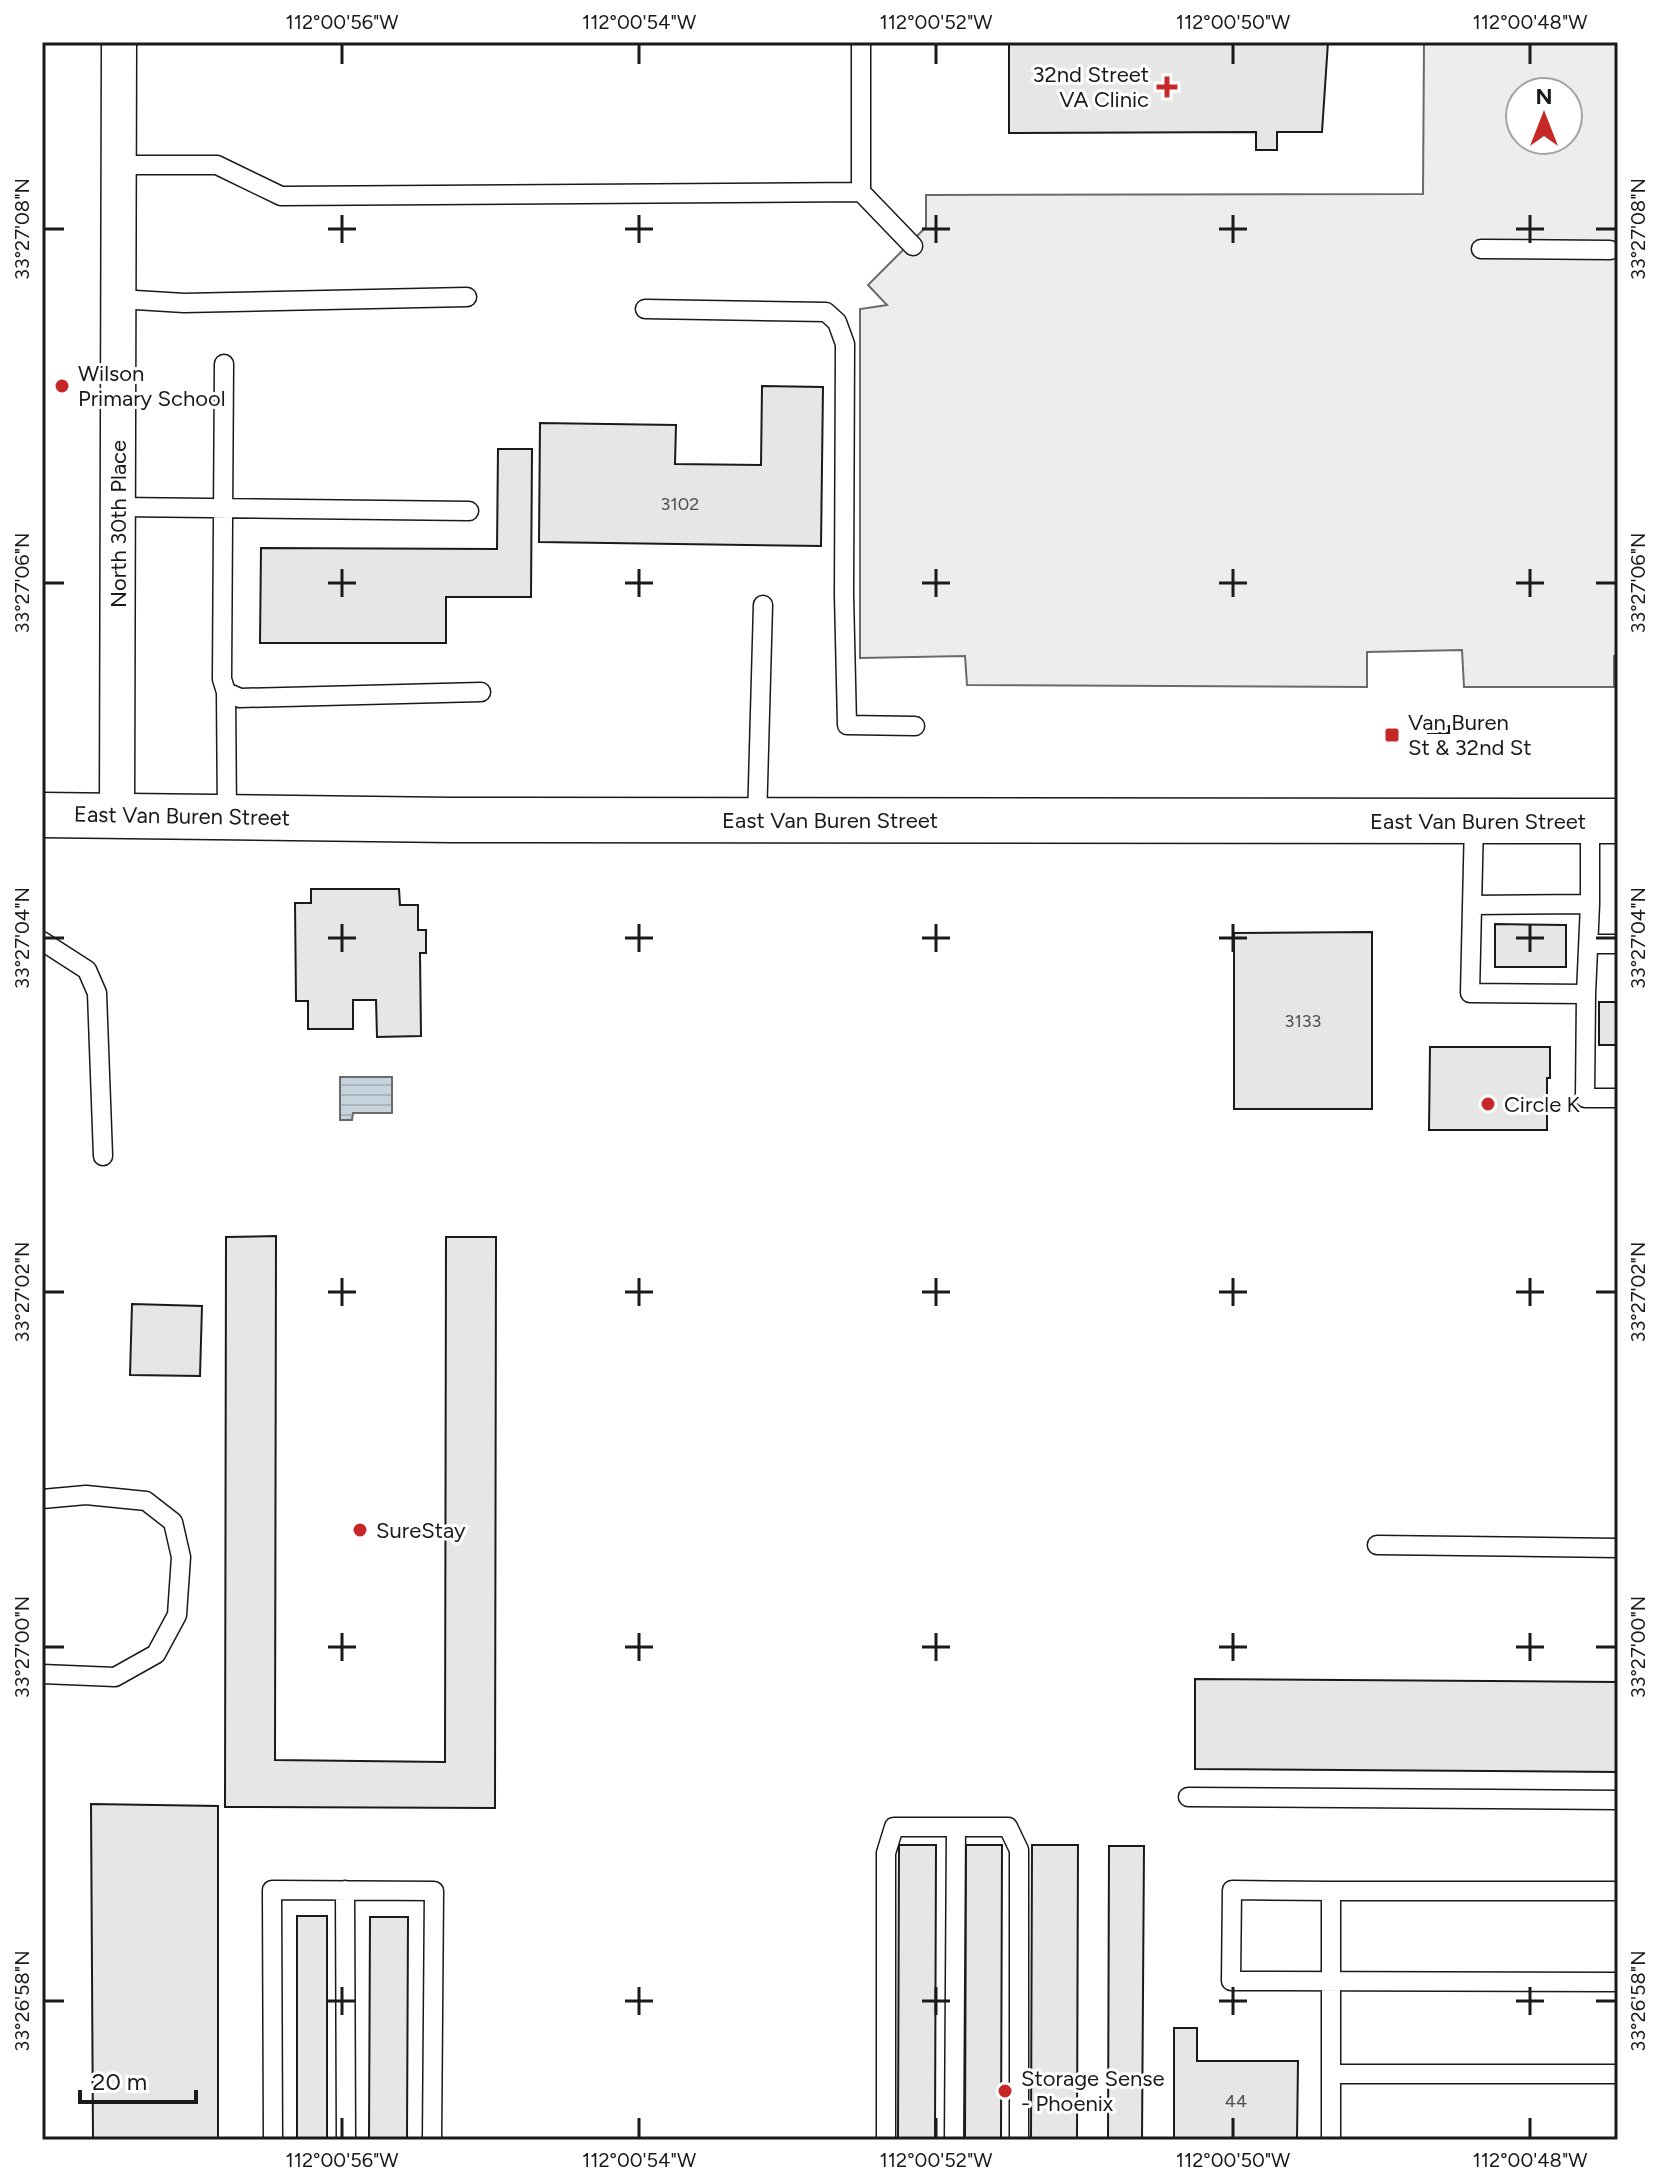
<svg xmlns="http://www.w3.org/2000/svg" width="1660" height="2182" viewBox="0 0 1660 2182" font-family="Figtree,sans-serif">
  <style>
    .parking { fill: #ededed; stroke: #6a6a6a; stroke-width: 2; fill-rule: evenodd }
    .water { fill: url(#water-rules); stroke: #6a6a6a; stroke-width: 2 }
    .building { fill: #e6e6e6; stroke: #1a1a1a; stroke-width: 2 }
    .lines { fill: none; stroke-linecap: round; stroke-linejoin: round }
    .lane-casing { stroke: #1a1a1a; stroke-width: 21 }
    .street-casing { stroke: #1a1a1a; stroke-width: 37 }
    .primary-casing { stroke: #1a1a1a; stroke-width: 47 }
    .lane { stroke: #fff; stroke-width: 18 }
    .street { stroke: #fff; stroke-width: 34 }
    .primary { stroke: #fff; stroke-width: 44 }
    .ticks { fill: none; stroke: #1a1a1a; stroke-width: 3 }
    .poi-dot { fill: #c62828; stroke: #fff; stroke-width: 3 }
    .labels { text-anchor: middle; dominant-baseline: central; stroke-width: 6; stroke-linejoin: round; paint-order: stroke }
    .number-label { font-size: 18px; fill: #4d4d4d }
    .poi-label { font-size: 22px; fill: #1a1a1a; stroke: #fff; text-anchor: start }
    .street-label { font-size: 22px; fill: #1a1a1a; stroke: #fff }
    .neatline { fill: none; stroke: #1a1a1a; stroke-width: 3 }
    .ticks-label { font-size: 20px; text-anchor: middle; fill: #1a1a1a }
  </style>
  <defs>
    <pattern id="water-rules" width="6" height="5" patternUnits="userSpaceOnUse" patternTransform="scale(2)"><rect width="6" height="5" fill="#c6d2dc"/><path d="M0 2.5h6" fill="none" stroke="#aab4bc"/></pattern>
  </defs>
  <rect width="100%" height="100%" fill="#fff"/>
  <path class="parking" d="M1424,42H1618V655L1614,656V687H1464L1462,650L1367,652V687L967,685L965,656L860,658V309L887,305L868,285L926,227V195L1423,194ZM1520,92H1568V140H1520Z"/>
  <path class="water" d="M340,1077H392V1113H353L352,1120H340Z"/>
  <path class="building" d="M1009,42H1328L1322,132H1277V150H1256V132L1009,133Z
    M762,386L823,387L821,546L539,542L540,423L676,425L675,464L761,465Z
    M498,449H532L531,597H446V643H260L261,548L497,549Z
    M1449,726V733H1428V727Z
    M311,889H399L400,905H418V930H426V953H420L421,1036L377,1037L376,1000H353V1029H308V1001H296L295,903H311Z
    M1495,924L1566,925V967H1495Z
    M1372,932V1109H1234V933Z
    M1599,1002H1618V1045H1599Z
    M1430,1047H1550V1078H1547V1130H1429Z
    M276,1236L275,1760L445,1762L446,1237H496L495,1808L225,1807L226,1237Z
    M132,1304L202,1306L200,1376L130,1375Z
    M1195,1679L1618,1682V1772L1195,1769Z
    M91,1804L218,1806V2140H93Z
    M899,1845H936L935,2140H898Z
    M966,1845H1002L1001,2140H965Z
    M1032,1845H1078L1077,2140H1031Z
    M1109,1846H1144L1142,2140H1108Z
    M297,1916H327V2140H297Z
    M370,1917H408L407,2140H369Z
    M1174,2028H1197V2061H1298L1297,2140H1174Z"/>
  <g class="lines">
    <defs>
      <path id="lane" d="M119,165H217L281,196L861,192V42
        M861,192L913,246
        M1481,249L1610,250
        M119,299L184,303L467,297
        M645,309L826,312L837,322L845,344L844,595L847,725L915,726
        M224,364L222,679L226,692L240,698L481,692
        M118,507L469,511
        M226,692L227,817
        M757,821L763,605
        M1474,821L1470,993L1586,994L1585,1098H1618
        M1590,821V904
        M1472,905L1590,904L1586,994
        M42,941L87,970L97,993L103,1156
        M1589,944H1618
        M42,1499L86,1495L146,1501L173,1522L181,1557L177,1615L156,1654L115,1677L42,1674
        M1377,1545L1618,1548
        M1188,1797L1618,1800
        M345,1890L346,2140
        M1331,1891L1232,1890L1231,1981L1618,1982
        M1331,2074V1891H1618
        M273,2140L272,1890L434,1891L432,2140
        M886,2140V1853L894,1827H1008L1019,1850V2140
        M954,2140L956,1827
        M1331,2140V2074H1618"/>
      <path id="street" d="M117,815L119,42"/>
      <path id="primary" d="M42,815L451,820L1618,821"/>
    </defs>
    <use href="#lane" class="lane-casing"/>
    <use href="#street" class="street-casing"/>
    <use href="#primary" class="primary-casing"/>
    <use href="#lane" class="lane"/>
    <use href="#street" class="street"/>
    <use href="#primary" class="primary"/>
  </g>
  <path class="ticks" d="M342,44V64M639,44V64M936,44V64M1233,44V64M1530,44V64M342,215V243M639,215V243M936,215V243M1233,215V243M1530,215V243M44,229H64M328,229H356M625,229H653M922,229H950M1219,229H1247M1516,229H1544M1596,229H1616M342,569V597M639,569V597M936,569V597M1233,569V597M1530,569V597M44,583H64M328,583H356M625,583H653M922,583H950M1219,583H1247M1516,583H1544M1596,583H1616M342,924V952M639,924V952M936,924V952M1233,924V952M1530,924V952M44,938H64M328,938H356M625,938H653M922,938H950M1219,938H1247M1516,938H1544M1596,938H1616M342,1278V1306M639,1278V1306M936,1278V1306M1233,1278V1306M1530,1278V1306M44,1292H64M328,1292H356M625,1292H653M922,1292H950M1219,1292H1247M1516,1292H1544M1596,1292H1616M342,1633V1661M639,1633V1661M936,1633V1661M1233,1633V1661M1530,1633V1661M44,1647H64M328,1647H356M625,1647H653M922,1647H950M1219,1647H1247M1516,1647H1544M1596,1647H1616M342,1987V2015M639,1987V2015M936,1987V2015M1233,1987V2015M1530,1987V2015M44,2001H64M328,2001H356M625,2001H653M922,2001H950M1219,2001H1247M1516,2001H1544M1596,2001H1616M342,2118V2138M639,2118V2138M936,2118V2138M1233,2118V2138M1530,2118V2138"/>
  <g class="poi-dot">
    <path d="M1163 75h8v8h8v8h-8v8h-8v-8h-8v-8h8z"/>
    <circle cx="62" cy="386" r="8"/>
    <rect x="1384" y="727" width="16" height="16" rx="4"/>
    <circle cx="1488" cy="1104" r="8"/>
    <circle cx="360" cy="1530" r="8"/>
    <circle cx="1005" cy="2091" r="8"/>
  </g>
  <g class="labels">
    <g class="number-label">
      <text x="680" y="504">3102</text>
      <text x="1303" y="1021">3133</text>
      <text x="1236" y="2101">44</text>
    </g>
    <g class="poi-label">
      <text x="1149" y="74" text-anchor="end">32nd Street<tspan x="1149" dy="25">VA Clinic</tspan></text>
      <text x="78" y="373">Wilson<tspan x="78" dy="25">Primary School</tspan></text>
      <text x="1408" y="722">Van Buren<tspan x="1408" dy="25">St &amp; 32nd St</tspan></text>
      <text x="1504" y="1104">Circle K</text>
      <text x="376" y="1530">SureStay</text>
      <text x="1021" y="2078">Storage Sense<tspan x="1021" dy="25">- Phoenix</tspan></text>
    </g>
    <g class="street-label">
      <text transform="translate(118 524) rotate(-90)">North 30th Place</text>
      <text transform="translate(182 816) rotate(1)">East Van Buren Street</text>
      <text x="830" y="820">East Van Buren Street</text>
      <text x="1478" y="821">East Van Buren Street</text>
    </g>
  </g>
  <rect width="1660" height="2182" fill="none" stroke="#ffffff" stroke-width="88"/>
  <g transform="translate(1544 116)"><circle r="38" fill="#ffffff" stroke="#a3a3a3" stroke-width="2"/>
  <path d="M0-6L14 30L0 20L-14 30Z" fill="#c62828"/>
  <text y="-12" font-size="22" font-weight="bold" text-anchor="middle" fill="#1a1a1a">N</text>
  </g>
  <path d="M80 2090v12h116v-12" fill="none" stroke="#1a1a1a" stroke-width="4"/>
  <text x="92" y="2090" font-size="24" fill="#1a1a1a" stroke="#ffffff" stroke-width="6" paint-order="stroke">20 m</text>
  <rect x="44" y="44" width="1572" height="2094" class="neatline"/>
  <g class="ticks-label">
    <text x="342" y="29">112°00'56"W</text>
    <text x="639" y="29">112°00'54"W</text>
    <text x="936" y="29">112°00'52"W</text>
    <text x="1233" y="29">112°00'50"W</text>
    <text x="1530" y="29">112°00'48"W</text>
    <text transform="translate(22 229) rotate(-90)" y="7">33°27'08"N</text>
    <text transform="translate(1638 229) rotate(-90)" y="7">33°27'08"N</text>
    <text transform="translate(22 583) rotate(-90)" y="7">33°27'06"N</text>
    <text transform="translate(1638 583) rotate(-90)" y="7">33°27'06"N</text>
    <text transform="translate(22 938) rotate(-90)" y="7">33°27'04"N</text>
    <text transform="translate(1638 938) rotate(-90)" y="7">33°27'04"N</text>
    <text transform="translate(22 1292) rotate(-90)" y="7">33°27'02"N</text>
    <text transform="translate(1638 1292) rotate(-90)" y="7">33°27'02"N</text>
    <text transform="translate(22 1647) rotate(-90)" y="7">33°27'00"N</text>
    <text transform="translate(1638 1647) rotate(-90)" y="7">33°27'00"N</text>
    <text transform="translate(22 2001) rotate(-90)" y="7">33°26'58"N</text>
    <text transform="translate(1638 2001) rotate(-90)" y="7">33°26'58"N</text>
    <text x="342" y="2167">112°00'56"W</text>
    <text x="639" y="2167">112°00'54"W</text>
    <text x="936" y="2167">112°00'52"W</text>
    <text x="1233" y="2167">112°00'50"W</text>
    <text x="1530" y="2167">112°00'48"W</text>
  </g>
</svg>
